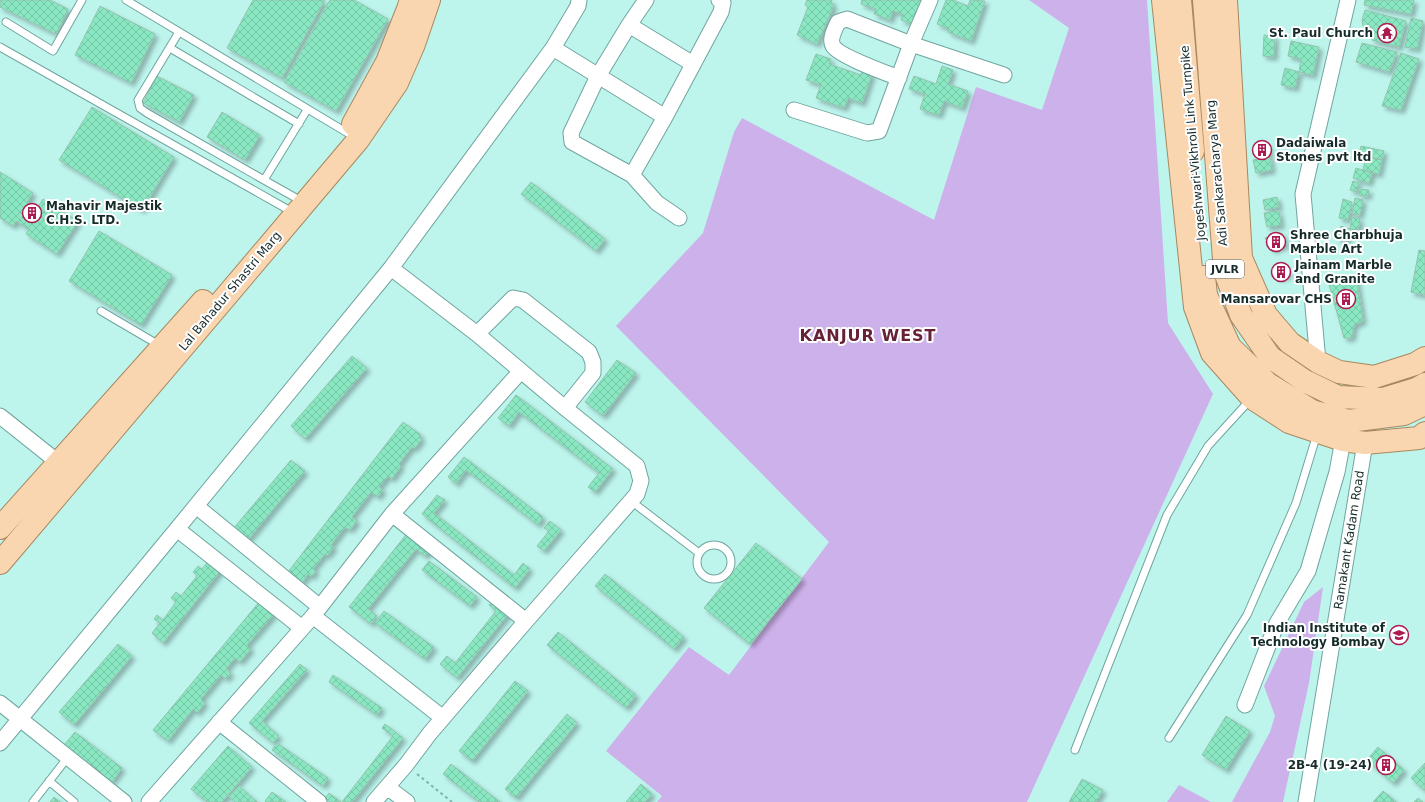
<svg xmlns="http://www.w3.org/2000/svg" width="1425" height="802" viewBox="0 0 1425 802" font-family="'DejaVu Sans',sans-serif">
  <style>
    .green { fill: #cdb1eb }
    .building { fill: url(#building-cross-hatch); stroke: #94c2ae; filter: url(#shadow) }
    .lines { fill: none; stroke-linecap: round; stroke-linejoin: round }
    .service-casing { stroke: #70a59f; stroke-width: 9 }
    .minor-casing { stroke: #70a59f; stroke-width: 17 }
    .primary-casing { stroke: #a8885f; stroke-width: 24 }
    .path { stroke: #85b2ac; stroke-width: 2; stroke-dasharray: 3 3; stroke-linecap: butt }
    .service { stroke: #fff; stroke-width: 7 }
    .minor { stroke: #fff; stroke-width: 15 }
    .primary { stroke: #fad6b0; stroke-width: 22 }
    .labels { text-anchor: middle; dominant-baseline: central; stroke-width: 4; stroke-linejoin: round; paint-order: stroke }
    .shield { fill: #fff; stroke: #5c6b6a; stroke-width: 1 }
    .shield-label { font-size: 11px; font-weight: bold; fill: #162c2a }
    .poi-label { font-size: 12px; font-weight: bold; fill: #162c2a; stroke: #fff; text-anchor: end }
    .street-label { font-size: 12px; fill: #162c2a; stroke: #fff }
    .district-label { font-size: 16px; font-weight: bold; letter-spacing: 1px; fill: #662135; stroke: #fff }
  </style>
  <defs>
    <pattern id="building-cross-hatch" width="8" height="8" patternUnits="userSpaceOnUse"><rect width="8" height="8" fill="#89e8c2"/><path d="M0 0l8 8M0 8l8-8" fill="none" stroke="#76c7a7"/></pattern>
    <filter id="shadow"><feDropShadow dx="3.5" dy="3.5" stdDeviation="2" flood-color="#0004"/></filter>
  </defs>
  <rect width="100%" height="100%" fill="#bdf5ed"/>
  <path class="green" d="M1029,0H1147L1168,323L1213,394L1027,802H657L662,796L606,751L689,647L729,675L829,542L616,326L703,233L734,132L742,118L934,220L976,87L1042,110L1069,28Z
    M1323,587L1309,683L1283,802H1232L1270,732L1275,716L1264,686L1304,602Z
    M1179,785L1211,802H1167Z"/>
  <path class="building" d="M0,0H50L68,9L56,34L0,7Z
    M253,0H325L282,78L227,48Z
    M330,0H354L388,19L336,111L284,82Z
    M807,0H832L831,4L834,5L817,44L797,35L808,7L805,5Z
    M862,0H920L922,1L914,25L901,20L903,14L893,11L890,20L874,14L876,9L861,4Z
    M946,0H953L968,6L970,0L985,1L971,41L948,32L949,29L937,24Z
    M1365,0H1414L1411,14L1364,5Z
    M100,6L155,34L131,83L75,55Z
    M1365,10L1406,21L1399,47L1372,40L1371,27L1363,26L1362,20Z
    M1411,18L1423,21L1417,49L1405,47Z
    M1264,35L1275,36L1274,57L1263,56Z
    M1291,41L1319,47L1313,75L1299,72L1301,59L1288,56Z
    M1362,43L1397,52L1389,72L1356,62Z
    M1401,53L1419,59L1401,110L1382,106Z
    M816,54L831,59L829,64L861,75L862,71L872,74L862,103L848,98L844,108L816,98L821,85L806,80Z
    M942,66L953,70L948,84L968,91L962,108L944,101L939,115L920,109L925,94L909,89L914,76L936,84Z
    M1285,68L1299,72L1295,88L1281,85Z
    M157,76L194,95L179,122L143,103Z
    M92,107L174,157L142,210L59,160Z
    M222,112L260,135L245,160L207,137Z
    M1268,144L1270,155L1255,157L1254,145Z
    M1361,146L1384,151L1382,160L1359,155Z
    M1366,156L1382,160L1379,174L1363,170Z
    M1270,157L1272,170L1256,173L1253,160Z
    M1356,168L1372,173L1369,183L1353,178Z
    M0,172L33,193L27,202L37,208L43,199L78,221L57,254L26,234L29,229L16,221L13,226L0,218Z
    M1353,181L1359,183L1356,192L1350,190Z
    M531,182L605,239L596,251L521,194Z
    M1359,189L1369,190L1368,196L1359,195Z
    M1277,197L1279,207L1265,210L1263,200Z
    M1355,198L1363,200L1360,215L1352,214Z
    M1343,199L1352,202L1348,220L1339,218Z
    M1279,211L1281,225L1267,227L1264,213Z
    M1352,217L1360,219L1358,230L1350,229Z
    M1341,226L1350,229L1347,241L1337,239Z
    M99,231L172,275L141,325L69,281Z
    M1282,233L1286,245L1272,250L1265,238Z
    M1419,250L1425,251V295L1411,292Z
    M1282,263L1289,275L1278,278L1273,268Z
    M1356,276L1363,321L1354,325L1352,338H1344L1327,277Z
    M352,356L367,368L305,439L291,426Z
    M617,360L636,373L603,416L585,402Z
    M516,395L613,469L595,492L588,487L599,473L519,412L509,426L498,418Z
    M403,422L421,435L419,438L422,439L414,449L412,447L399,464L401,466L392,479L388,476L379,487L383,490L378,497L371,492L352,517L357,521L350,530L345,527L331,545L334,547L327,556L325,554L313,569L316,571L311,577L308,574L302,583L288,572Z
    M464,457L543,517L538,525L466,470L456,484L448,477Z
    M291,460L305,471L247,541L233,529Z
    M437,495L445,500L434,513L514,575L523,563L530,569L515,588L422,514Z
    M550,521L561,530L544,551L537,546L549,531L544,528Z
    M408,532L431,549L425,556L416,549L368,609L377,616L371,624L349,607Z
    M756,543L802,579L750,644L704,608Z
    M210,559L221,570L163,643L152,633L160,623L154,619L157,615L163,620L176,602L171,598L176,592L181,596L197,576L193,572L198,566L202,569Z
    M429,561L477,597L470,606L422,570Z
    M605,574L684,637L674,649L595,586Z
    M493,600L509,613L457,678L440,664L447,656L455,663L496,611L489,605Z
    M260,601L274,614L247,645L251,649L240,662L235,658L226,669L231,673L226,679L221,675L201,699L205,703L197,713L193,709L168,741L153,730Z
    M384,611L434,647L425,659L375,623Z
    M558,632L636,695L626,708L547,645Z
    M118,644L132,656L74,725L59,712Z
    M300,664L307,670L262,721L279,736L273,743L249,723Z
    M333,675L382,708L377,715L329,682Z
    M515,681L528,691L472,761L459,751Z
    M567,714L577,723L516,798L505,789Z
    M1226,716L1250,731L1226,770L1202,755Z
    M385,724L403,738L352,802H342L393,736L382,728Z
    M75,732L122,768L112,782L64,745Z
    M277,743L328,778L323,786L272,750Z
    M228,746L252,767L222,802H207L191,789Z
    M1378,747L1404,770L1393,783L1367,760Z
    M1425,763V789L1424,790L1411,778Z
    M451,764L500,802H479L443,774Z
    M1082,779L1103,790L1096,802H1069Z
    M641,784L652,794L645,802H626Z
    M239,786L257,802H235L229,797Z
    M1383,791L1396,802H1373Z
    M272,792L286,802H266L265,801Z
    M329,793L341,802H330L325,798Z
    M54,797L60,802H50Z
    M1418,798L1423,802H1414Z"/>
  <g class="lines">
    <defs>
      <path id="service" d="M126,0L356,138
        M6,22L53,51L82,0
        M179,32L138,100L140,108L147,113L264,180L307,110
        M0,47L287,209
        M170,48L299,124
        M264,180L296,198
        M101,311L159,345
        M631,501L699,553
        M697 562a17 17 0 1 1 34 0a17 17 0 1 1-34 0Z
        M1169,738L1247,615L1296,503L1317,434
        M1075,750L1167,515L1208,446L1250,400
        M49,781L74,802
        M33,802L68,757"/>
      <path id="minor" d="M629,25L693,64
        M553,48L665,117L632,175L572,142L571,133L598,76L629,25L646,0
        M899,78C886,73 839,56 833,46C829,39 835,29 838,22L847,19L911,44L1004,75
        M794,110L867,133L879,131L911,44L930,0
        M665,117L721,12L723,3L719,0
        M632,175L657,203L679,218
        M477,334L513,298L523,300L589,352L593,362V373L565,408
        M1318,362L1303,194L1348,0
        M0,416L59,463
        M196,506L320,607
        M392,514L526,621
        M177,529L302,628
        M313,616L443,718
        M0,703L124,802
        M1245,705L1277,623L1308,571L1337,472L1343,440
        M219,722L319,802
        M0,743L177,529L391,268L553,48L578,6L579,0
        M387,787L407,802
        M149,802L313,616L392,514L521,371
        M374,802L406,765L430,733L526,621L637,494L641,481L637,466L565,408L477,334L391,268
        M1306,802L1365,443"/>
      <path id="primary" d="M1163,0L1195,307L1212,353L1252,398L1289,422L1343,440L1365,443L1419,438L1425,433
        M1180,0L1193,151
        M1204,0L1225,272L1241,315L1270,357L1305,381L1338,397L1383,399L1416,389L1425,384
        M1226,0L1241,258L1266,315L1290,343L1318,362L1339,372L1374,377L1415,364L1425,358
        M353,124L387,62L408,9L411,0
        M1204,277L1206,295L1230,347L1268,384L1312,411L1349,421L1404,414L1425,404
        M0,528L203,301
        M0,563L272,242L358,140L397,83L414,44L429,0"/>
    </defs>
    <use href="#service" class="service-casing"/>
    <use href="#minor" class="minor-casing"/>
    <use href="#primary" class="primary-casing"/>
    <path class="path" d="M417,774L452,802"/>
    <use href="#service" class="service"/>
    <use href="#minor" class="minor"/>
    <use href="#primary" class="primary"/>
  </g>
  <defs>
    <symbol id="temple-ring" viewBox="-11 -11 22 22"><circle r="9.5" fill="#fff" stroke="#ac1b50" stroke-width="1.5"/><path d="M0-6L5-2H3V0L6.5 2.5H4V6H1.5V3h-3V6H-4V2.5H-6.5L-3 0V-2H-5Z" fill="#ac1b50"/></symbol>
    <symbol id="building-ring" viewBox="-11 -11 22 22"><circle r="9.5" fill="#fff" stroke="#ac1b50" stroke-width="1.5"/><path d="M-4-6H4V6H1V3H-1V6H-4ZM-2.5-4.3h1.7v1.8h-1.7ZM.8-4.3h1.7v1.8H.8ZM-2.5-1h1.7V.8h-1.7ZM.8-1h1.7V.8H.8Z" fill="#ac1b50"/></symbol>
    <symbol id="university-ring" viewBox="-11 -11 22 22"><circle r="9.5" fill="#fff" stroke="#ac1b50" stroke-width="1.5"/><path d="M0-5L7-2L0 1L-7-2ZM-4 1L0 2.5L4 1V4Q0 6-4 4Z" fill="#ac1b50"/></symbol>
  </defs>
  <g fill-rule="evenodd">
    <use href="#temple-ring" x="1376" y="22" width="22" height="22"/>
    <use href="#building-ring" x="1251" y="139" width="22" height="22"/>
    <use href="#building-ring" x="21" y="202" width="22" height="22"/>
    <use href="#building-ring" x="1265" y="231" width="22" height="22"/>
    <use href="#building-ring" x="1270" y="261" width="22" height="22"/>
    <use href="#building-ring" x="1335" y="288" width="22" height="22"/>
    <use href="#university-ring" x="1388" y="624" width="22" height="22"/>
    <use href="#building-ring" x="1375" y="754" width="22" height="22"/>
  </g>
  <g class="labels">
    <rect class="shield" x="1206" y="260" width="38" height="18" rx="3"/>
    <g class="shield-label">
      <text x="1225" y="269">JVLR</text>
    </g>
    <g class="poi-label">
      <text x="1373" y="33">St. Paul Church</text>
      <text x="1276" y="143" text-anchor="start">Dadaiwala<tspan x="1276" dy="14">Stones pvt ltd</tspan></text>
      <text x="46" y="206" text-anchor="start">Mahavir Majestik<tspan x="46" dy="14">C.H.S. LTD.</tspan></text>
      <text x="1290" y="235" text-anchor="start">Shree Charbhuja<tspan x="1290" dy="14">Marble Art</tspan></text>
      <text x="1295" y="265" text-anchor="start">Jainam Marble<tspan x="1295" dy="14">and Granite</tspan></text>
      <text x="1332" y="299">Mansarovar CHS</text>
      <text x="1385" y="628">Indian Institute of<tspan x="1385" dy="14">Technology Bombay</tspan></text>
      <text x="1372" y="765">2B-4 (19-24)</text>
    </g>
    <g class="street-label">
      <text transform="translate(1193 143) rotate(-95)">Jogeshwari-Vikhroli Link Turnpike</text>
      <text transform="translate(1217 173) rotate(-95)">Adi Sankaracharya Marg</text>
      <text transform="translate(230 291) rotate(-50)">Lal Bahadur Shastri Marg</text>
      <text transform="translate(1349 540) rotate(-81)">Ramakant Kadam Road</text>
    </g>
    <g class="district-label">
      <text x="868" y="335">KANJUR WEST</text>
    </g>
  </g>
</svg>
